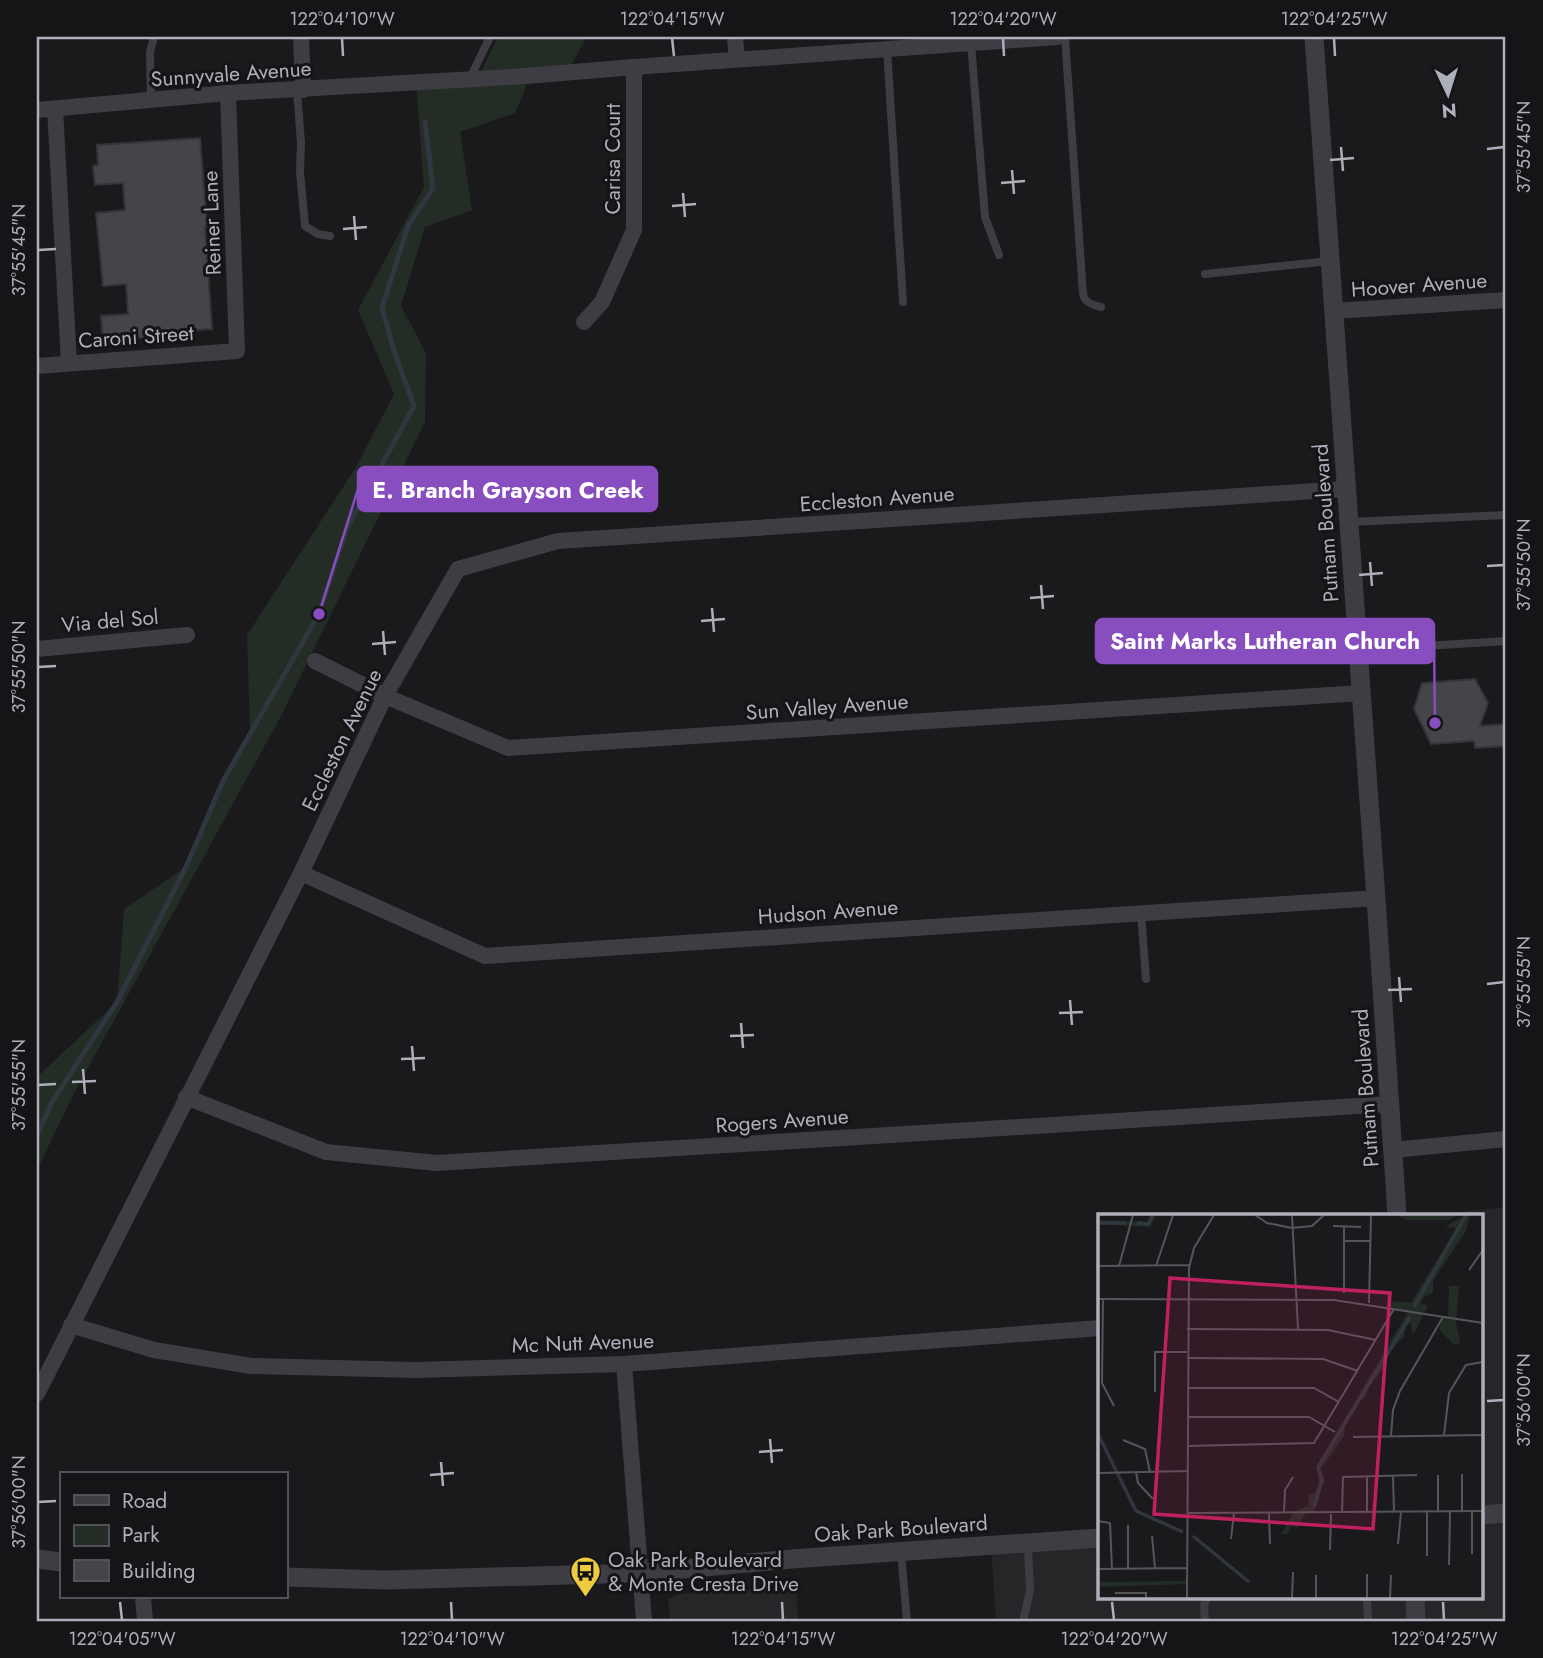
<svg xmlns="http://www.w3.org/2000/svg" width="1543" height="1658" viewBox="0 0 1543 1658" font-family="Jost,sans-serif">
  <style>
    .built { fill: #262629 }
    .green { fill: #242c26 }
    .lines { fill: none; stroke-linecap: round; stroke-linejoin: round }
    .stream { stroke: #303740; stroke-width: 5 }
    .building { fill: #444449; stroke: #353438; stroke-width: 2 }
    .service { stroke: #3d3d43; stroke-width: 8 }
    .minor { stroke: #3d3d43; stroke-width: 16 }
    .tertiary { stroke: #3d3d43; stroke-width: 19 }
    .ticks { fill: none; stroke: #adafbb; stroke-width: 2.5 }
    .labels { text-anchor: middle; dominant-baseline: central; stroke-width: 6; stroke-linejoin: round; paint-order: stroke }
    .street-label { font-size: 21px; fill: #adafbb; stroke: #151517 }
    .poi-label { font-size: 21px; fill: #adafbb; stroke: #151517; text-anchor: start }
    .inset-river { fill: none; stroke: #303740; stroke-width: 3.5 }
    .inset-road { fill: none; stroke: #55565c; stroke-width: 2 }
    .view { fill: #c12060; fill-opacity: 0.15; stroke: #c12060; stroke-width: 3.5 }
    .inset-edge { fill: none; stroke: #adafbb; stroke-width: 3.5 }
    .leader { fill: none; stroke: #884dbe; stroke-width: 2.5 }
    .callout-dot { fill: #884dbe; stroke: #151517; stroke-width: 2.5 }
    .callout { fill: #884dbe; stroke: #884dbe; stroke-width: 2.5 }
    .callout-label { font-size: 23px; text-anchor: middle; font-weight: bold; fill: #fff }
    .neatline { fill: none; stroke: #adafbb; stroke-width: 2.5 }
    .ticks-label { font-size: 18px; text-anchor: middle; fill: #adafbb }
  </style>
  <rect width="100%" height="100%" fill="#1a1a1c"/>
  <path class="built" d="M1506,1207V1621H996L991,1546L1100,1538V1597H1482V1215H1436Z
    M796,1587L798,1621H670L668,1600L678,1594Z"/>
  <path class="green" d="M498,37H586L569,70L526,76L525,90L515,113L460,132L472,210L425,227L401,306L426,353L425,422L281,716L72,1097L37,1170V1077L117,1002L124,909L186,867L223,781L250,733L247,635L356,467L394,394L358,310L424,187L416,83L477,79Z"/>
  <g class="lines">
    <path class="stream" d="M37,1135L52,1102L117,1002L186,867L223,781L319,614L347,528L414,406L394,351L382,308L408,226L433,188L425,122"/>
  </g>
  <path class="building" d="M200,138L207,227H205L212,329L152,333L153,337L103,341L101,316L128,314L126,284L103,286L96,213L125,210L123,183L95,185L93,166L98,165L97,145Z
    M1475,679L1488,703L1480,726L1506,724V746L1475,748L1474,741L1431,744L1414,709L1422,683Z"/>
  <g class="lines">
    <path class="service" d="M1065,37L1083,294C1085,303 1093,305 1101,307
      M971,43L985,217L999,255
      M887,49L903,302
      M470,78L490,37
      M297,90L301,143L300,172L305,226L318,234L330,236
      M151,100L150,52L154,37
      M1205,274L1330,261
      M1349,522L1506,515
      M1359,650L1506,641
      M1141,913L1146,979
      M901,1552L907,1621
      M1367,1597L1368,1621
      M1023,1621L1030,1591L1028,1545
      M1205,1621L1204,1605L1207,1597"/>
    <path class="minor" d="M301,37L303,90
      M735,37L737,59
      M55,109L69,363
      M37,110L228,93L526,76L634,67L1057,37
      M1334,311L1506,300
      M584,322L602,302L634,230V67
      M37,366L237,351L228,93
      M37,649L187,635
      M315,661L385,696L508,748L1361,693
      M301,873L485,956L1376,898
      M186,1097L326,1152L437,1163L1390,1104
      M1393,1150L1506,1139
      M71,1325L154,1350L251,1366L415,1370L624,1364L1100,1328
      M624,1364L644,1621
      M37,1394L301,873L385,696L458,569L558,541L1346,489
      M143,1597L145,1621"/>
    <path class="tertiary" d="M1314,37L1376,898L1397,1215
      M1482,1515L1506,1513
      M37,1559L61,1562
      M285,1577L387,1580L640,1573L792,1559L1100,1538
      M1415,1597L1416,1621"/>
  </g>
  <path class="ticks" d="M342,38L343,56M672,38L674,56M1003,38L1004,56M1334,38L1335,56M1341,147L1343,171M1487,149L1504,147M1330,160L1354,158M1012,170L1014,194M1001,183L1025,181M683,193L685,217M672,206L696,204M354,216L356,240M343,229L367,227M38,250L56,249M1370,562L1372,586M1487,566L1504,565M1359,575L1383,573M1041,585L1043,609M1030,598L1054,596M712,608L714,632M701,621L725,619M383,631L385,655M372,644L396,642M38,667L56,666M1399,977L1401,1002M1487,984L1504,982M1388,990L1412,989M1070,1000L1072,1025M1059,1013L1083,1012M741,1023L743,1048M730,1036L754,1035M412,1046L414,1071M401,1059L425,1058M83,1069L85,1094M72,1082L96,1081M38,1085L56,1084M1487,1401L1504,1400M770,1439L772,1463M759,1452L783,1450M441,1462L443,1486M430,1475L454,1473M38,1502L56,1501M120,1602L122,1620M451,1602L452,1620M782,1602L783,1620M1112,1602L1114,1620M1443,1602L1444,1620"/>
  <defs>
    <symbol id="bus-pin" viewBox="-11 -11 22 30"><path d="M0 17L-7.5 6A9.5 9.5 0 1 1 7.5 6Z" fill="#efca3f" stroke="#151517"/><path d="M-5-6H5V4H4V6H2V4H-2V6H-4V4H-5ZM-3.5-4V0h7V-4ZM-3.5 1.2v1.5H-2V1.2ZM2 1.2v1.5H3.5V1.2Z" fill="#111"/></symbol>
  </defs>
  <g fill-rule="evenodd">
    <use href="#bus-pin" x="568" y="1554" width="35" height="47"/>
  </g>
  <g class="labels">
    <g class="street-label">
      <text transform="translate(231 74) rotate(-4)">Sunnyvale Avenue</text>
      <text transform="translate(613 159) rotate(-90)">Carisa Court</text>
      <text transform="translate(212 223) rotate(-92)">Reiner Lane</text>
      <text transform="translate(1419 285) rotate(-4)">Hoover Avenue</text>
      <text transform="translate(136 337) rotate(-4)">Caroni Street</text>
      <text transform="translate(877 499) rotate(-4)">Eccleston Avenue</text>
      <text transform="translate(1326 523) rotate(-94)">Putnam Boulevard</text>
      <text transform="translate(110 621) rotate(-5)">Via del Sol</text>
      <text transform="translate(827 707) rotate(-4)">Sun Valley Avenue</text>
      <text transform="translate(342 740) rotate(-64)">Eccleston Avenue</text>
      <text transform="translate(828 912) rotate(-4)">Hudson Avenue</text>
      <text transform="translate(1366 1088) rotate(-94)">Putnam Boulevard</text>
      <text transform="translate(782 1121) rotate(-4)">Rogers Avenue</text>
      <text transform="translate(583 1343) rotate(-2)">Mc Nutt Avenue</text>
      <text transform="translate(901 1529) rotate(-4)">Oak Park Boulevard</text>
    </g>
    <g class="poi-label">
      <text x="608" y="1560">Oak Park Boulevard<tspan x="608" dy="24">&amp; Monte Cresta Drive</tspan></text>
    </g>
  </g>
  <g transform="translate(1098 1214)">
    <rect width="385" height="385" fill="#1a1a1c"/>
    <path d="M53,1H58L52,13L0,10V6L49,8ZM298,1H360L350,6H309ZM367,1H372L368,17L335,67V78L325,84L323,90L330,91L321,110L315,120L313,110L308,109L306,123L295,133L281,161L269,171L267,184L257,190L247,208L246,222L223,255L227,267L217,284V299H208L199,314L194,312L189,320H183L195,299L211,291L210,280L217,278L221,267L219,251L310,98L289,94L295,87L313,89L358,14L347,13ZM351,72H361L358,108L362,129L356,131L341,115L345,103L350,104ZM89,367V370L0,373V368Z" fill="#242c26"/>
    <path class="inset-river" d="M0,9H28M39,9L51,10L54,1M316,93L368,1M0,220L38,297L85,318M216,293L224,267L220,253L312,103M95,322L151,368"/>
    <path class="inset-road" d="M157,1L169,9L194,14L214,12L226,1M194,1L200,115M235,12L263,13M246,27H272M0,52L91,51M21,52L35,1M58,52L75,1M371,56L385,36M246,79V13M0,85L236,86L385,109M5,85L4,169L16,192M271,89L273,1M89,115L230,116L278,126M89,144L225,145L260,157M89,174H216L241,188M57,178V138H89M89,203H211L237,218M346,221L351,179L368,151L385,148M293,222L295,196L302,177L345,103M255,223L385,221M25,226L47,235L52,258M89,232L216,229L296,95M38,258L40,269L55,285M0,259L89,257M364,260V298M340,261V298M295,262L296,298M329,298V342M374,298V340M90,299L385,297M171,299L172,330M186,299L187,276L195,263M244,299L245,263L319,261M269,299V263M0,307L12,309L14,355M30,311V354M54,322L57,354M133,325L136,299M300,330L303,298M232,336L233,300M351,351L352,298M0,355L89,354M269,360V384M218,361V384M17,379H48V384M89,384L91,54L96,34L116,1M194,384L195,358M292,384L293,361"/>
    <path class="view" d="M72,64L292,79L275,315L56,300Z"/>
    <rect width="385" height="385" class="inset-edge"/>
  </g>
  <path class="leader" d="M319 614L358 489M1435 723L1434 641"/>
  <g class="callout-dot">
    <circle cx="319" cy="614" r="7"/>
    <circle cx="1435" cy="723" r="7"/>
  </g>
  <g class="callout">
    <rect x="358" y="467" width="299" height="44" rx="7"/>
    <rect x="1096" y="619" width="338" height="44" rx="7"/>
  </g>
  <g class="callout-label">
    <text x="508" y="498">E. Branch Grayson Creek</text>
    <text x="1265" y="649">Saint Marks Lutheran Church</text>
  </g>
  <rect width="1543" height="1658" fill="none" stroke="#151517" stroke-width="77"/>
  <rect x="60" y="1472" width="228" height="126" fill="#151517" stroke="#525359" stroke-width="2"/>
  <rect x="74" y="1495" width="35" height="10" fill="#3d3d43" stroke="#525359" stroke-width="2"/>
  <text x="122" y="1508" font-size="21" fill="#adafbb">Road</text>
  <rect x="74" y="1525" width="35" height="21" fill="#242c26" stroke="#525359" stroke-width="2"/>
  <text x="122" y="1542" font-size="21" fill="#adafbb">Park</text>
  <rect x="74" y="1560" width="35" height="21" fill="#444449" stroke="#525359" stroke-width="2"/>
  <text x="122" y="1578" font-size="21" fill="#adafbb">Building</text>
  <g transform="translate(1448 94) rotate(176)" stroke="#151517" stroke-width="5" paint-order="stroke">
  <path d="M0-5L12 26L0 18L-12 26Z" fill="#adafbb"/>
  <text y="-10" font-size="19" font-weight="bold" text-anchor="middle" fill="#adafbb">N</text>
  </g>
  <rect x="38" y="38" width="1466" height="1582" class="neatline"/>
  <g class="ticks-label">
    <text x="342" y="25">122°04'10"W</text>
    <text x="672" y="25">122°04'15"W</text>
    <text x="1003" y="25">122°04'20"W</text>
    <text x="1334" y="25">122°04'25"W</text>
    <text transform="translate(1524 147) rotate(-90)" y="6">37°55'45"N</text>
    <text transform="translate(19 250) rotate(-90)" y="6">37°55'45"N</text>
    <text transform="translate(1524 565) rotate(-90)" y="6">37°55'50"N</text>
    <text transform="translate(19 667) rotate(-90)" y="6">37°55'50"N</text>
    <text transform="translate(1524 982) rotate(-90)" y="6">37°55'55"N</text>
    <text transform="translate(19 1085) rotate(-90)" y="6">37°55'55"N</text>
    <text transform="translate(1524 1400) rotate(-90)" y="6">37°56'00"N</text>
    <text transform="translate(19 1502) rotate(-90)" y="6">37°56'00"N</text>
    <text x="122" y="1645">122°04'05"W</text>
    <text x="452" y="1645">122°04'10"W</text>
    <text x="783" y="1645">122°04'15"W</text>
    <text x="1114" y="1645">122°04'20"W</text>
    <text x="1444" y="1645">122°04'25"W</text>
  </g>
</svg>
